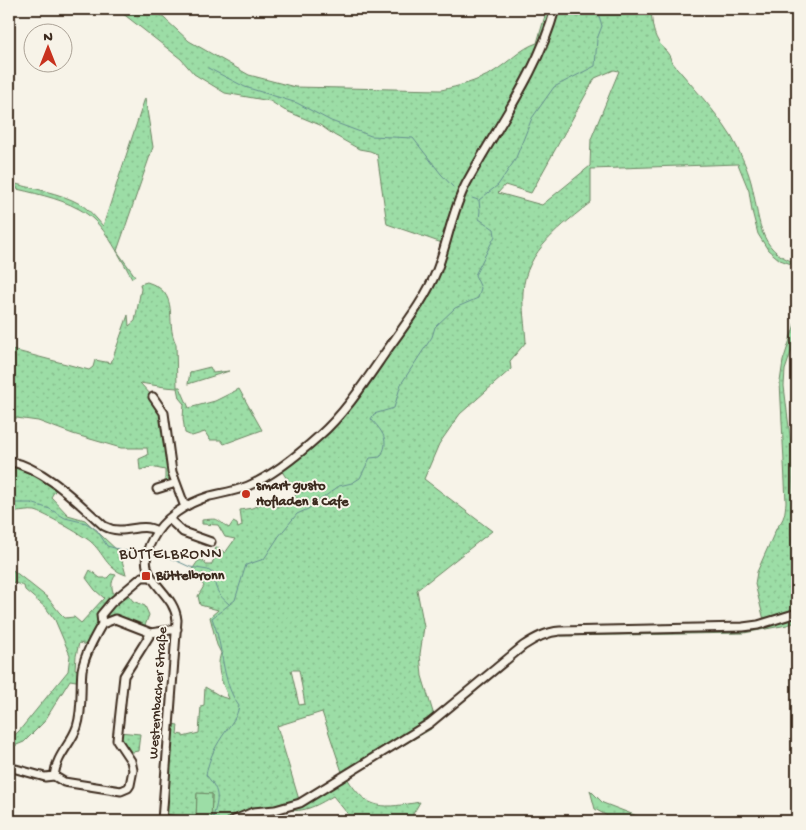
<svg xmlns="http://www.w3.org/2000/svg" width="806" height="830" viewBox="0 0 806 830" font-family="'Gochi Hand',sans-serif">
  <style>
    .green { fill: url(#green-dots); stroke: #6c8462; fill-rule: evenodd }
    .pitch { fill: #9cdda6; stroke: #6c8462 }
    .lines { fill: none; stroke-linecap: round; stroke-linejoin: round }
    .stream { stroke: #658e8f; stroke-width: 1 }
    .minor-casing { stroke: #3b2a1e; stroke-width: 11 }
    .minor { stroke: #f7f3e8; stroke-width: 7 }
    .poi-dot { fill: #c8321e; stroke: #f7f3e8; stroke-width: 2 }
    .labels { text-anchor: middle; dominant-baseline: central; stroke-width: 4; stroke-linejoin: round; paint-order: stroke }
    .poi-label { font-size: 14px; font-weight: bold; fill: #3b2a1e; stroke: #f7f3e8; text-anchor: start }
    .street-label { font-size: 14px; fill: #3b2a1e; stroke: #f7f3e8 }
    .quarter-label { font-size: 16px; letter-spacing: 1px; fill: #3b2a1e; stroke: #f7f3e8 }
  </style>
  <defs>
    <pattern id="green-dots" width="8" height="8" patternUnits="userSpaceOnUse" patternTransform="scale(1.25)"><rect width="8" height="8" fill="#9cdda6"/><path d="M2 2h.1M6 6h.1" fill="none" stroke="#87be8e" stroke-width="1.8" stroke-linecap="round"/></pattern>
  </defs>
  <rect width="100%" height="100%" fill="#f7f3e8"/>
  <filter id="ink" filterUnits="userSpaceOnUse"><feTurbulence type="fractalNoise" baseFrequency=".02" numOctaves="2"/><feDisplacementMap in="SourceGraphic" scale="10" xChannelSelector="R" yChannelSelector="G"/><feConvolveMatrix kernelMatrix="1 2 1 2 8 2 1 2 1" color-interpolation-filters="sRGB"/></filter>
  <g filter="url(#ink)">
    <path class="green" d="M117,9H154L189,41L249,75L295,87L441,90C459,86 476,82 493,72C508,63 521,48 537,43L547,9H651C652,19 652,31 658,41C662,48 670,53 671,61C691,85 714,109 731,136C739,150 747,167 751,182C760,216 756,251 797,263V266L780,260L768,250L758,234L752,211L749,191L738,164L591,169V202C563,225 525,251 523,292C522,308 525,326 526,342L510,361L511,369L460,414L439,444L424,479L492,531L417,590L424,627L420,654L422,676L435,719L430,723L431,729L347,778C368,812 384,808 420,802L409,821H351V818L333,796C316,806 301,815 281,808L275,821H211L212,794H197L196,821L168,820L162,813L170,818L165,810L172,724L178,725L177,734L183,735V737L199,733L201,706L204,705L205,687L222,697L229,699C223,683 215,671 221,653L217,645L210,617L218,610L200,605L198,596L204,586L198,578L189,574L198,561L203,560L206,565H211L215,557V549L218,547L225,553L235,539L225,537L218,525L202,524V520C221,518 215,519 229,528L233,522L237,524L238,528L242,526L240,510L252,508L272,499L278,507L297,494L281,470L338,415L420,303L445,244L387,224L377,154L370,151L359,149L334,135L320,125L284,110L270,101L225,93L194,74L181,59ZM614,70L619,71L591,139L590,166L542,205L498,193L505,185L531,193L595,78ZM291,670H299L305,704L299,705ZM322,712L343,775L300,803L277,726Z
      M145,98L153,147L117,251L135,276L132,278C118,254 104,222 79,209C57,197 32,193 9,187V182C32,189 59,192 80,204C90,210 96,218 103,226Z
      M147,282C182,293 164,321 176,344L177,387H180L189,408L215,401L239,389L262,430L224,444L221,440H210L205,432L192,436L185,433L183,418L184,404L179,398L177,388L165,387L140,383L153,397L164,413L176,483L165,486V470L151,467L140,470L139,459L148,455L147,448H121L73,434L38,421L9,417L13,353L9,351V349L89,370L93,367L95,360L111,363L128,315L129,326L135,321L141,289L140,284Z
      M797,318V335L785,370L784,386L793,461L791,534L794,574H797V622L787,625L744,633L561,636L560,627L752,623L764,620L755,584L757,572L777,527C785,519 785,512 786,502L780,382L783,361Z
      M210,367L213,373L229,371L188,384L190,372Z
      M9,461L58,486L51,497L68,515L85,520L120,553L126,575C105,568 105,554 90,541C82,535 44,513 35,511C29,510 21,512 16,512L9,524Z
      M9,567L48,598L59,612L65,618L74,617L81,623L104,598L95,590L86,578L90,570L100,578H107L111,574L116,575C110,582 111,590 116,598L125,591L133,601L145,606L149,615L143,631L121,621L102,624L91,646L79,643L76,656L75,669L82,671V682L70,680L44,722L24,742L9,748V740L19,731L68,671L70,655L55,620L46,608L25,590L24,586L9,581Z
      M119,732L140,734L138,751L128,753L119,739Z
      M590,790L603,803L650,821H616L595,809Z"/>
    <path class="pitch" d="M197,793L212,794L211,821H196Z"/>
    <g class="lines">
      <path class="stream" d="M208,68L245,87L297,103L331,121L371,136L413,138L441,174L453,187
        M472,198L478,200
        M9,503H31L50,509L65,518L86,523L97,530L107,546L134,553
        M164,555L190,567L208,570L214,574C214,588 218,595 229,604
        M212,821C218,800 222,793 206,775C209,758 216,745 226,731C232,722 237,717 239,706C224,685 224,661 218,637C217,631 214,624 212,618L235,600L246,565L264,559L279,536L297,514L308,509L339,486L352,483L360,478L370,458L380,457C391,441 382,431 371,419L374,414L394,408L401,384L432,337L435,327L455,308L478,298L481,288L475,275L495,236L494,229L479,219L480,211L479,200L498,185L515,160L532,118L554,87L595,66L597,39L602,26L597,9"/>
      <defs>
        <path id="minor" d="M153,397L164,413L172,472L185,507
          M9,461C46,469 76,501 104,526C124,537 139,521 157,531
          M157,489L176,483
          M169,519L183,532L211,542
          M102,624L101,615L111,603L142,577H150
          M16,769L45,777L54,776L64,782L121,791L128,788L130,785L133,770L131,761L117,740L124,676L151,633
          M54,776C57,754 70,746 77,727C83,709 80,689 82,670C85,654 94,638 102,624L115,619L151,633L177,629
          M162,819L178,821
          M162,821L177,620C174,588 131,580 152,540C163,518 187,503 210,496C223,493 236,491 248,486C274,475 298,455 319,436C345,413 365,382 385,353C404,326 425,300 437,270C448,241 452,211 466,184C497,126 538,73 555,9
          M232,821L253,812L275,810L300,803L430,723L523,646C535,638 546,632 560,631L743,627L758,625L797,613"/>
      </defs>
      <use href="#minor" class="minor-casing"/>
      <use href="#minor" class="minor"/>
    </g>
  </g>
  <g class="poi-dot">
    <circle cx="246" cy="494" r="5"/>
    <rect x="141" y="571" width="10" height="10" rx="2.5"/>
  </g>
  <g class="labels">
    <g class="poi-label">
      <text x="256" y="486">smart gusto<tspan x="256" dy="16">Hofladen &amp; Cafe</tspan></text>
      <text x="156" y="576">Büttelbronn</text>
    </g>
    <g class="street-label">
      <text transform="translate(159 693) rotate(-86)">Westernbacher Straße</text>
    </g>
    <g class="quarter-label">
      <text x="171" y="555">BÜTTELBRONN</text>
    </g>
  </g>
  <rect width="806" height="830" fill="none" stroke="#f7f3e8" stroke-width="30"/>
  <rect x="15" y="15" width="776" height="800" fill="none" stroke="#3b2a1e" stroke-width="2" filter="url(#ink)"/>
  <g transform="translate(48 48)"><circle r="24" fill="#f7f3e8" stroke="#aca397"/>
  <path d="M0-4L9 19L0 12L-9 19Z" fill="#c8321e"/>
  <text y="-8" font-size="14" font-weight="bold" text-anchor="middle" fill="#3b2a1e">N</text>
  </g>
</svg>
